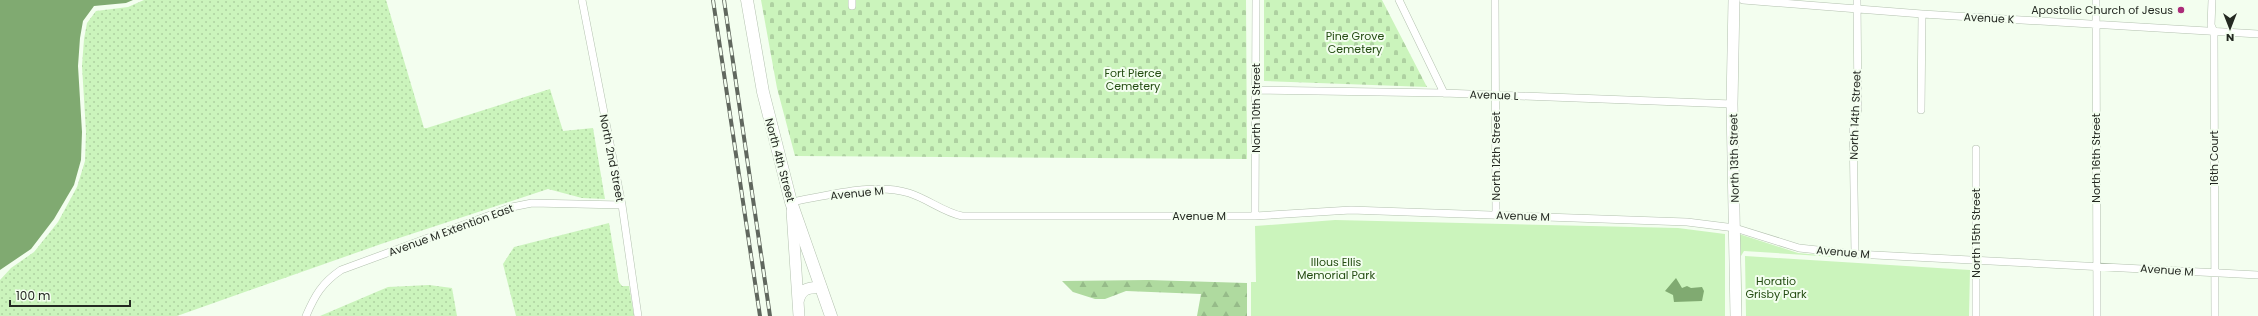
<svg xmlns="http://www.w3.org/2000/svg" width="2258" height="316" viewBox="0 0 2258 316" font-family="Poppins,sans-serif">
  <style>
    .grass { fill: url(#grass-dots) }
    .forest { fill: url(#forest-firs) }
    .cemetery { fill: url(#cemetery-stones) }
    .park { fill: #cbf4bc }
    .water { fill: #80aa71 }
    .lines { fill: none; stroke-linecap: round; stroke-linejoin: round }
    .street-casing { stroke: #b3c1af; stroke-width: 8 }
    .secondary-casing { stroke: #b3c1af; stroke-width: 12 }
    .primary-casing { stroke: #b3c1af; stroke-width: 13 }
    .street { stroke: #fff; stroke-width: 7 }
    .secondary { stroke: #fff; stroke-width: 11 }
    .primary { stroke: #fff; stroke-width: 12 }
    .rail-casing { stroke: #60675e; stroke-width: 4 }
    .rail { stroke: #f3feef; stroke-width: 2.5; stroke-dasharray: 8; stroke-linecap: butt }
    .poi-dot { fill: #ab2b79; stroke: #f3feef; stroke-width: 1.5 }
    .labels { text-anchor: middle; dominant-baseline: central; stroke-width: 4; stroke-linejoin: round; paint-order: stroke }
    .poi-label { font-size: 11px; fill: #242922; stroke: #f3feef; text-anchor: end }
    .street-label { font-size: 11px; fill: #242922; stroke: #f3feef }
    .park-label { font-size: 11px; fill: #244c12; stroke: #f3feef }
  </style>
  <defs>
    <pattern id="grass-dots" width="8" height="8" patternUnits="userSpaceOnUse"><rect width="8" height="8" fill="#cbf4bc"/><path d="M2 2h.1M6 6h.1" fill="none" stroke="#aed1a1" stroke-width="1.8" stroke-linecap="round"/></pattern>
    <pattern id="forest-firs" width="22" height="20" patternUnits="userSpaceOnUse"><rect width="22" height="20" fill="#afda9f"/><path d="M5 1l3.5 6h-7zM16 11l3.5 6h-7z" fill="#96bb89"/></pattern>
    <pattern id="cemetery-stones" width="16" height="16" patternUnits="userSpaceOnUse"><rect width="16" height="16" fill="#cbf4bc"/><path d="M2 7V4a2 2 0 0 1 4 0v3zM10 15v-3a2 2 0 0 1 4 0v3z" fill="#aed1a1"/></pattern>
  </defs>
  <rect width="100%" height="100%" fill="#f3feef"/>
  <path class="grass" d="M144,0H386L424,128H427L550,89L563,131L593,128L605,199L582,198L548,189L381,244L177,316H0V280L11,268L34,252L58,222L77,187L85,161L86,132L82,66L84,39L87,23L96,11L128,7Z
    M609,223L619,282L622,286H629L634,316H516L503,264L514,247Z
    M429,285L452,288L457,316H320L388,287Z"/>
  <path class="forest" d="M1148,280L1247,283V316H1197L1201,294L1126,291L1105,299H1095L1073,292L1062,281Z"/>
  <path class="cemetery" d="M761,0H1246L1247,159L795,156L777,88Z
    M1264,0H1382L1427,87L1264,81Z"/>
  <path class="park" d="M1335,220L1678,228L1725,234V316H1251V282H1256L1255,226Z
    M1739,234L1798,253L1851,258L1744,251L1741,256L1742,316H1740Z
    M1745,256L1970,270L1969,316H1746Z"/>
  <path class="water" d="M0,0H133L126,3L94,6L83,21L80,38L78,66L82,132L81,160L74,185L54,219L31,249L0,270Z
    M1676,278L1682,288L1687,286L1691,288L1702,287L1704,291L1702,301L1674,302L1673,295L1665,291Z"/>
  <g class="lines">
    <defs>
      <path id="street" d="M582,0L622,205L638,316
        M852,0V6
        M1399,0L1444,93
        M1495,0L1496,215
        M1743,0L1922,14L2258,34
        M2096,0L2097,316
        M2212,0L2211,25L2214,32L2215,316
        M1256,90L1444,93L1732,104
        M1921,110L1922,14
        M791,202C826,196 875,182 909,193C928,199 943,212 962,216H1255L1351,210L1687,222L1735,228L1799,248L1855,254L2258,275
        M1255,216L1256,0
        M1855,254L1853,126L1858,109L1857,0
        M306,316C315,295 322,283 341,270L512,207L532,203L622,205
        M1976,316V149"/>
      <path id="secondary" d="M1734,0L1732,104L1736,316
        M792,211L799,316
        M798,302C801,288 808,288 821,287"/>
      <path id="primary" d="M747,0L763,92L791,202L831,316"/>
    </defs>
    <use href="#street" class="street-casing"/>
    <use href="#secondary" class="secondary-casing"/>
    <use href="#primary" class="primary-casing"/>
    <use href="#street" class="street"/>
    <use href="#secondary" class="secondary"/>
    <use href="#primary" class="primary"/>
    <defs>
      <path id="rail" d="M713,0L760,316
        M724,0L770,316"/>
    </defs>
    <use href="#rail" class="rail-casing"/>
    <use href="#rail" class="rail"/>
  </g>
  <circle class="poi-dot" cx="2181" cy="10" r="4"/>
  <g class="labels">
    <g class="poi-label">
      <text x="2173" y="10">Apostolic Church of Jesus</text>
    </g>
    <g class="street-label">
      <text transform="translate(1989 18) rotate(3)">Avenue K</text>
      <text transform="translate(1494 95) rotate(2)">Avenue L</text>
      <text transform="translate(1256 108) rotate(-90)">North 10th Street</text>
      <text transform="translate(1855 115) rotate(-88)">North 14th Street</text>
      <text transform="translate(1496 156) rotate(-90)">North 12th Street</text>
      <text transform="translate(612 158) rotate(79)">North 2nd Street</text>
      <text transform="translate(1734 158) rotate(-91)">North 13th Street</text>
      <text transform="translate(2096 158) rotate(-90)">North 16th Street</text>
      <text transform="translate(2214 158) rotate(-90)">16th Court</text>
      <text transform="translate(780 160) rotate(75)">North 4th Street</text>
      <text transform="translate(857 193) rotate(-6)">Avenue M</text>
      <text x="1199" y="216">Avenue M</text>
      <text transform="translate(1523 216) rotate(2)">Avenue M</text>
      <text transform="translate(451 230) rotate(-20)">Avenue M Extention East</text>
      <text transform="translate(1976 233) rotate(-90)">North 15th Street</text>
      <text transform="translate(1843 252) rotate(5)">Avenue M</text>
      <text transform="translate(2167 270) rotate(4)">Avenue M</text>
    </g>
    <g class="park-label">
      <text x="1355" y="36">Pine Grove<tspan x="1355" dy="13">Cemetery</tspan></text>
      <text x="1133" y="73">Fort Pierce<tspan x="1133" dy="13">Cemetery</tspan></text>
      <text x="1336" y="262">Illous Ellis<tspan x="1336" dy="13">Memorial Park</tspan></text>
      <text x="1776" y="281">Horatio<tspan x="1776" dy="13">Grisby Park</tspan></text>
    </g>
  </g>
  <g transform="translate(2230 28) rotate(180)" stroke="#f3feef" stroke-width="3" paint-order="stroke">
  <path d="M0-3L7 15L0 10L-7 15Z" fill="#242922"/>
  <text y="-6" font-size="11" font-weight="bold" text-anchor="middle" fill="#242922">N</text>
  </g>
  <path d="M10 300v6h120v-6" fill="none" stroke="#242922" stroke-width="2"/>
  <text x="16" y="300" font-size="12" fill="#242922" stroke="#f3feef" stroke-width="3" paint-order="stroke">100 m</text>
</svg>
